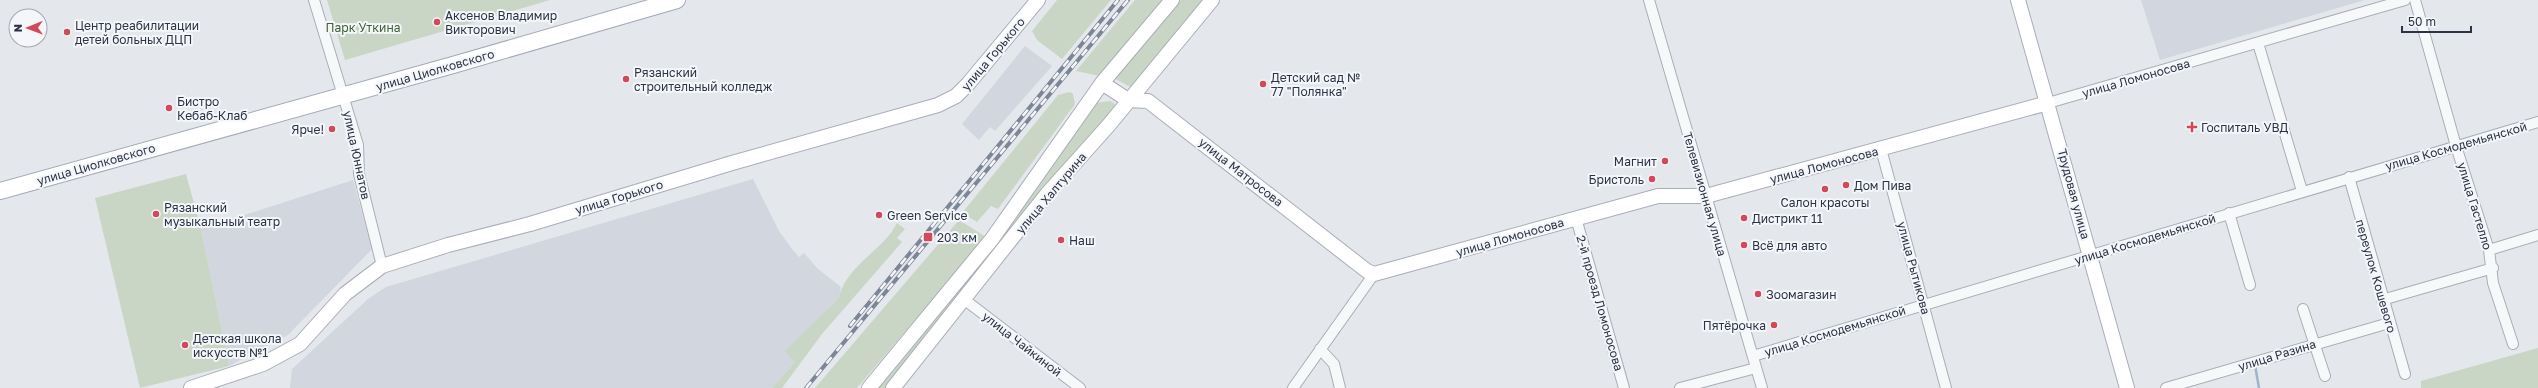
<svg xmlns="http://www.w3.org/2000/svg" width="2538" height="388" viewBox="0 0 2538 388" font-family="'Golos Text',sans-serif">
  <style>
    .built { fill: #d2d6de }
    .green { fill: #c9d6c5 }
    .lines { fill: none; stroke-linecap: round; stroke-linejoin: round }
    .stream { stroke: #9fb4cc; stroke-width: 2.5 }
    .street-casing { stroke: #a9aeb7; stroke-width: 12 }
    .secondary-casing { stroke: #a9aeb7; stroke-width: 16 }
    .primary-casing { stroke: #a3abb8; stroke-width: 18 }
    .street { stroke: #f7f8fa; stroke-width: 10 }
    .secondary { stroke: #fff; stroke-width: 14 }
    .primary { stroke: #fff; stroke-width: 16 }
    .rail-casing { stroke: #7d8696; stroke-width: 4 }
    .rail { stroke: #f4f6f9; stroke-width: 2.5; stroke-dasharray: 8; stroke-linecap: butt }
    .poi-dot { fill: #d1495b; stroke: #f4f6f9; stroke-width: 1.5 }
    .labels { text-anchor: middle; dominant-baseline: central; stroke-width: 4; stroke-linejoin: round; paint-order: stroke }
    .poi-label { font-size: 12px; fill: #2b3445; stroke: #f4f6f9; text-anchor: start }
    .park-label { font-size: 12px; fill: #3f6138; stroke: #f4f6f9 }
    .street-label { font-size: 12px; fill: #2b3445; stroke: #f4f6f9 }
  </style>
  <rect width="100%" height="100%" fill="#e4e7ec"/>
  <path class="built" d="M2141,0H2365L2160,60Z
    M1025,46L1052,66L995,131L990,127L979,140L962,124Z
    M753,179L779,231L792,249L799,257L804,253L818,269L841,287L839,298L786,351L795,362L772,388H290L292,369L368,299L386,287Z
    M353,180L372,249L288,335L229,366L201,229Z"/>
  <path class="green" d="M327,0H550L345,60Z
    M1057,0H1111L1062,59L1037,40L1032,31Z
    M1135,0H1166L1100,76L1076,71Z
    M1181,0H1205L1132,88L1114,78Z
    M1070,92L1073,94L1075,104L998,209L991,206L977,222L962,213L1058,95Z
    M1110,101L1115,104L1116,109L887,388H876L1094,103Z
    M186,174L201,229L229,366L140,388L95,198Z
    M959,220L986,237L857,388H815Z
    M897,223L905,229L897,238L902,242L822,334L782,388H772L795,362L785,351L839,298C845,266 884,250 897,223Z
    M2538,348V388H2421V381Z"/>
  <g class="lines">
    <path class="stream" d="M2255,365L2259,388"/>
    <defs>
      <path id="street" d="M314,0L358,145L359,174L382,266
        M1649,0L1762,388
        M2415,0L2456,146L2489,250L2493,283L2513,344
        M2258,43L2302,191
        M2048,103L2405,0
        M1881,149L1946,388
        M2349,177L2405,374
        M2229,213L2250,285
        M1576,218L1624,388
        M2489,250L2538,235
        M965,300L1080,388
        M2382,300L2493,268
        M2303,309L2325,376
        M1320,349L1334,364L1340,388
        M1753,356L2538,122
        M1293,388L1374,274
        M1680,388L1756,368
        M2166,388L2389,323"/>
      <path id="secondary" d="M2018,0L2127,388
        M1102,83L1128,100L1148,101L1367,271L1374,274L1658,196H1706L2048,103
        M191,388L263,364L300,344L345,294L382,266L448,245L530,224L732,163L938,105L956,96L968,84L1038,0
        M869,388L992,239L1102,83L1172,0
        M893,388L1047,194L1108,126L1212,0"/>
      <path id="primary" d="M0,191L453,65L677,0"/>
    </defs>
    <use href="#street" class="street-casing"/>
    <use href="#secondary" class="secondary-casing"/>
    <use href="#primary" class="primary-casing"/>
    <use href="#street" class="street"/>
    <use href="#secondary" class="secondary"/>
    <use href="#primary" class="primary"/>
    <defs>
      <path id="rail" d="M850,326L1118,0
        M806,388L1128,0"/>
    </defs>
    <use href="#rail" class="rail-casing"/>
    <use href="#rail" class="rail"/>
  </g>
  <g class="poi-dot">
    <circle cx="437" cy="22" r="4"/>
    <circle cx="67" cy="32" r="4"/>
    <circle cx="626" cy="79" r="4"/>
    <circle cx="1263" cy="84" r="4"/>
    <circle cx="169" cy="108" r="4"/>
    <path d="M2190 121h4v4h4v4h-4v4h-4v-4h-4v-4h4z"/>
    <circle cx="332" cy="129" r="4"/>
    <circle cx="1665" cy="161" r="4"/>
    <circle cx="1652" cy="179" r="4"/>
    <circle cx="1846" cy="185" r="4"/>
    <circle cx="1825" cy="189" r="4"/>
    <circle cx="156" cy="214" r="4"/>
    <circle cx="879" cy="215" r="4"/>
    <circle cx="1744" cy="218" r="4"/>
    <rect x="923" y="232" width="10" height="10" rx="2"/>
    <circle cx="1061" cy="240" r="4"/>
    <circle cx="1744" cy="245" r="4"/>
    <circle cx="1758" cy="294" r="4"/>
    <circle cx="1774" cy="325" r="4"/>
    <circle cx="185" cy="345" r="4"/>
  </g>
  <g class="labels">
    <g class="poi-label">
      <text x="445" y="15">Аксенов Владимир<tspan x="445" dy="14">Викторович</tspan></text>
      <text x="75" y="25">Центр реабилитации<tspan x="75" dy="14">детей больных ДЦП</tspan></text>
      <text x="634" y="72">Рязанский<tspan x="634" dy="14">строительный колледж</tspan></text>
      <text x="1271" y="77">Детский сад №<tspan x="1271" dy="14">77 "Полянка"</tspan></text>
      <text x="177" y="101">Бистро<tspan x="177" dy="14">Кебаб-Клаб</tspan></text>
      <text x="2201" y="127">Госпиталь УВД</text>
      <text x="324" y="129" text-anchor="end">Ярче!</text>
      <text x="1657" y="161" text-anchor="end">Магнит</text>
      <text x="1644" y="179" text-anchor="end">Бристоль</text>
      <text x="1854" y="185">Дом Пива</text>
      <text x="1825" y="202" text-anchor="middle">Салон красоты</text>
      <text x="164" y="207">Рязанский<tspan x="164" dy="14">музыкальный театр</tspan></text>
      <text x="887" y="215">Green Service</text>
      <text x="1752" y="218">Дистрикт 11</text>
      <text x="937" y="237">203 км</text>
      <text x="1069" y="240">Наш</text>
      <text x="1752" y="245">Всё для авто</text>
      <text x="1766" y="294">Зоомагазин</text>
      <text x="1766" y="325" text-anchor="end">Пятёрочка</text>
      <text x="193" y="338">Детская школа<tspan x="193" dy="14">искусств №1</tspan></text>
    </g>
    <g class="park-label">
      <text x="363" y="27">Парк Уткина</text>
    </g>
    <g class="street-label">
      <text transform="translate(993 54) rotate(-50)">улица Горького</text>
      <text transform="translate(435 70) rotate(-16)">улица Циолковского</text>
      <text transform="translate(2136 78) rotate(-16)">улица Ломоносова</text>
      <text transform="translate(2456 146) rotate(-16)">улица Космодемьянской</text>
      <text transform="translate(357 155) rotate(78)">улица Юннатов</text>
      <text transform="translate(96 164) rotate(-16)">улица Циолковского</text>
      <text transform="translate(1824 165) rotate(-15)">улица Ломоносова</text>
      <text transform="translate(1241 172) rotate(38)">улица Матросова</text>
      <text transform="translate(1051 193) rotate(-50)">улица Халтурина</text>
      <text transform="translate(1705 194) rotate(74)">Телевизионная улица</text>
      <text transform="translate(2074 194) rotate(75)">Трудовая улица</text>
      <text transform="translate(619 197) rotate(-17)">улица Горького</text>
      <text transform="translate(2475 206) rotate(73)">улица Гастелло</text>
      <text transform="translate(1510 237) rotate(-16)">улица Ломоносова</text>
      <text transform="translate(2145 239) rotate(-17)">улица Космодемьянской</text>
      <text transform="translate(1914 268) rotate(75)">улица Рытикова</text>
      <text transform="translate(2376 276) rotate(74)">переулок Кошевого</text>
      <text transform="translate(1600 303) rotate(74)">2-й проезд Ломоносова</text>
      <text transform="translate(1835 331) rotate(-17)">улица Космодемьянской</text>
      <text transform="translate(1022 344) rotate(38)">улица Чайкиной</text>
      <text transform="translate(2277 355) rotate(-17)">улица Разина</text>
    </g>
  </g>
  <g transform="translate(28 28) rotate(269)"><circle r="19" fill="#f4f6f9" stroke="#a4a8b1"/>
  <path d="M0-3L7 15L0 10L-7 15Z" fill="#d1495b"/>
  <text y="-6" font-size="11" font-weight="bold" text-anchor="middle" fill="#2b3445">N</text>
  </g>
  <path d="M2402 26v6h69v-6" fill="none" stroke="#2b3445" stroke-width="2"/>
  <text x="2408" y="26" font-size="12" fill="#2b3445" stroke="#f4f6f9" stroke-width="3" paint-order="stroke">50 m</text>
</svg>
